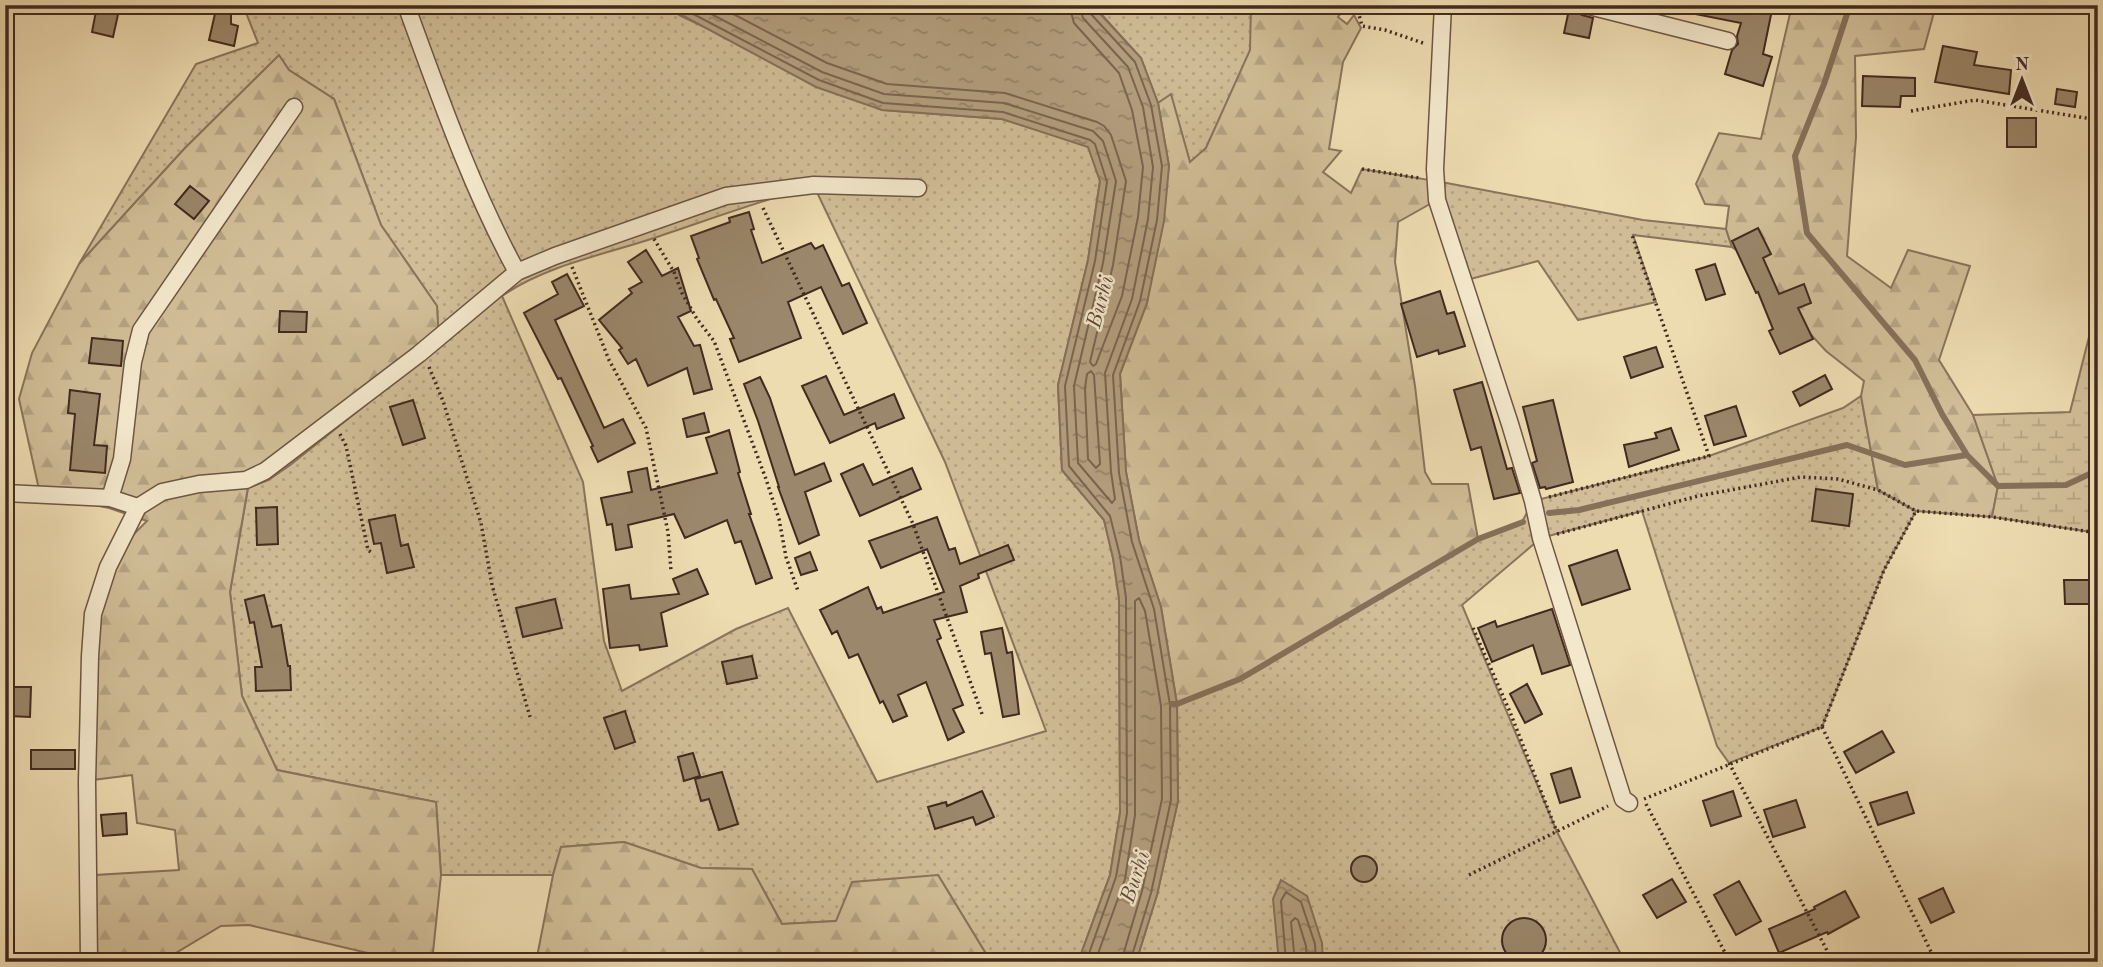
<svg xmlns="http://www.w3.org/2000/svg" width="2103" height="967" viewBox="0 0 2103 967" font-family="'Old Standard TT',serif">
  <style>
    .grass { fill: url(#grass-dots); stroke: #8a745c; stroke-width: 2; fill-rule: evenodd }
    .forest { fill: url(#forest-firs); stroke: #8a745c; stroke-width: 2 }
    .wetland { fill: url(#wetland-marsh); stroke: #8a745c; stroke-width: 2 }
    .water { fill: url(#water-ripples); stroke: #867059; stroke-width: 2 }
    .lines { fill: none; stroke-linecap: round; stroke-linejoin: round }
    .shore { stroke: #7b644f; stroke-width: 2 }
    .stream { stroke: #867059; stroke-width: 6 }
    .building { fill: #9b876b; stroke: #422a1f; stroke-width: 2 }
    .minor-casing { stroke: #6d5644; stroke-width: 19 }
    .path { stroke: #422a1f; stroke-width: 3.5; stroke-dasharray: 2 3.5; stroke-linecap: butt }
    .minor { stroke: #f4e8cc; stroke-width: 16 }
    .labels { text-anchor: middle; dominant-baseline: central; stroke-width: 5; stroke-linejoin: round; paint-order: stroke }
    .water-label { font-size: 21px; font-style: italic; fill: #5e4737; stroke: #f4e8cc }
  </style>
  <defs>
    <pattern id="grass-dots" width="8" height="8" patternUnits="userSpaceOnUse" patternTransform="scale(1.75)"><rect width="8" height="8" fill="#d1be98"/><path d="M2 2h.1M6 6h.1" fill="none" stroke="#b5a383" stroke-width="1.8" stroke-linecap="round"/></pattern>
    <pattern id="forest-firs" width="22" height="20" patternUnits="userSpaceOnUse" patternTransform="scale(1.75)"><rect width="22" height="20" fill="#d1be98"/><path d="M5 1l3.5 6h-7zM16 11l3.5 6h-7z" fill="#b5a383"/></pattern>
    <pattern id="wetland-marsh" width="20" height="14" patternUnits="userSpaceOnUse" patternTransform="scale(1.75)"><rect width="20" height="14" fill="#d1be98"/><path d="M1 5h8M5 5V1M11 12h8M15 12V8" fill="none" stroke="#b5a383"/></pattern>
    <pattern id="water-ripples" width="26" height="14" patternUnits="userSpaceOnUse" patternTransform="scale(1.75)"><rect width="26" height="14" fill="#b49f7f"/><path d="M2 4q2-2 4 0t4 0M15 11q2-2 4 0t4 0" fill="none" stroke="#948267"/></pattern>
  </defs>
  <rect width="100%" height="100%" fill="#eedcb1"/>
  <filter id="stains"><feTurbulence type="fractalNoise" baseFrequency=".00286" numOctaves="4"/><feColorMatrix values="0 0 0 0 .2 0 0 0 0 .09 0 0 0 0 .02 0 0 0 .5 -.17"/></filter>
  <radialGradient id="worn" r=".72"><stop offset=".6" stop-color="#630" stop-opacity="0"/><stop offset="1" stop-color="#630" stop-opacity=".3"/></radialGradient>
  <path class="grass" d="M243,5H663L681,16L882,110L1002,119L1088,146L1100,181L1088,260L1058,385L1062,470L1104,520L1113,558L1119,598L1120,813L1110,875L1078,962H991L938,875L836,921L782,924L752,869L701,868L624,842L561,847L553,875H441L436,802L277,770L242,696L230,592L248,488L268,480L290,465L439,346L437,306L381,225L334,99L289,70L279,56L185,148L79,264L196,64L258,43ZM814,186L945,462L1046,731L877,782L788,608L736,629L622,691L604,641L583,482L502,296C545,266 602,255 651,239C705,221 759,201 814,186Z
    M1093,5H1251V50L1206,148L1190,163L1171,95L1158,103L1141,58Z
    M1436,181L1643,220L1726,229L1732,247L1633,235L1656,302L1578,320L1538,261L1463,281Z
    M1861,396L1878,490L1916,511L1884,570L1822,727L1729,763L1717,746L1642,511L1541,538L1462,605L1557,832L1625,962H1136L1157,895L1178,801L1177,704L1240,679L1478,539L1522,522L1533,501L1709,456L1843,408Z"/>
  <path class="forest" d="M1251,5H1347L1338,17L1347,24L1354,15L1361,28L1343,62L1329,149L1341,151L1323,172L1351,193L1362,169L1436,181L1437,200L1398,222L1395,262L1415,386L1425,472L1432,484H1468L1478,539L1240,679L1177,704L1161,607L1139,540L1126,472L1120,374L1147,303L1169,166L1158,103L1171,94L1190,162L1206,148L1250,50Z
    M1792,5H1936L1924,49L1855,56L1856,137L1847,256L1891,288L1908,250L1970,266L1939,360L1973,415L1998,486L1992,517L1916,511L1878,490L1861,396L1864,381L1826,351L1769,289L1757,264L1732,247L1726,229L1729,206L1705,204L1696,184L1719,133L1761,139Z
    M279,55L289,70L334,99L381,225L437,306L439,346L290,465L268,480L248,487L230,592L242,696L277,770L436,802L441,875L432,962H406L249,925L221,926L164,960L92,962L95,875L179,870L175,830L137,823L132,775L92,780V640L110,571L134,534L147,521L109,508L40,494L19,399L32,353L79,264L185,148Z
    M624,842L701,868L752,869L782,924L836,921L852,882L938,875L991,962H536L553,875L561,847Z"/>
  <path class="wetland" d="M2098,323V533L1992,517L1998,486L1973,415L2070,412L2090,333Z"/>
  <path class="water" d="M663,5H1092L1141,58L1158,103L1169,166L1164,221L1147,303L1120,374L1126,472L1139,540L1161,607L1177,704L1178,801L1157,895L1136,962H1078L1110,875L1120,813L1119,598L1113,558L1104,520L1062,470L1058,385L1088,260L1100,181L1088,147L1002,119L882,110L816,87Z
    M1281,880L1307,896L1322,943L1323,962H1279L1273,899Z"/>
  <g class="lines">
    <path class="shore" d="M676,5L819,80L883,103L1003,112L1090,140L1095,144L1107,182L1095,261L1065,386L1069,466L1110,516L1120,556L1126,598L1127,813L1116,877L1086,962
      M694,5L822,72L884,94L1004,103L1093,131L1103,141L1116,181L1103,263L1074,386L1078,463L1112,503L1115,499L1111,472L1105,373L1132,299L1148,219L1153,167L1143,107L1128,67L1083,18L1079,5
      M716,5L827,63L887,84L1005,93L1097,122L1104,126L1111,135L1126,181L1113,265L1090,362L1093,366L1096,364L1122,296L1138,217L1143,167L1132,110L1119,73L1074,23L1069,5
      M1088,5L1090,13L1135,62L1151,105L1162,166L1157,220L1140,301L1113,375L1119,473L1132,542L1154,609L1170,705L1171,800L1151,893L1130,962
      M1091,371L1094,375L1100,464L1096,468L1088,459L1085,388L1087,374Z
      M1095,962L1125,879L1135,815V601L1139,598L1145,611L1161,706L1162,799L1142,891L1121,962
      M1286,962L1281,901L1286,892L1301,902L1315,944L1316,962
      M1295,962L1291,922L1295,918L1298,920L1306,946L1307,962"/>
    <path class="stream" d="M1967,455L1998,486L2066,485L2096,471L2098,465
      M1549,513L1579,510L1847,445L1905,465L1967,455L1942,414L1915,360L1807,233L1795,156L1824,84L1850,5
      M1172,704H1177L1240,679L1478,539L1523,522"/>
  </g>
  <path class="building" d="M217,5H231V24L238,26L234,46L209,40Z
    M1570,5H1575L1577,12L1582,15L1593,18L1589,38L1564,33Z
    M1691,5H1773L1763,54L1772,57L1763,86L1725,74L1732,50L1738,44L1737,36L1741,23L1690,13Z
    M97,6L119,10L113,37L92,32Z
    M1943,46L1977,52L1974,65L2011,70L2009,94L1935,82Z
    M1863,76L1915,78V96H1901L1900,107L1862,106Z
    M2057,89L2077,92L2075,107L2055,104Z
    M2007,118H2036V147H2007Z
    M190,186L209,201L194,219L175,204Z
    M749,212L754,229L751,230L762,263L811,243L815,249L823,245L842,286L849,283L867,323L843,334L821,287L788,302L801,338L739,362L730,339L734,338L716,299L714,300L697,259L699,258L691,236L730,222L729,218Z
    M1758,228L1771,254L1763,258L1779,294L1804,284L1811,303L1798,308L1813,339L1780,354L1769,331L1773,329L1758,292L1756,293L1732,241Z
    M646,250L662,276L678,268L691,311L678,317L694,346L700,345L712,389L694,394L687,368L648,386L636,359L628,364L619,350L622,348L599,320L632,293L629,289L642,282L628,262Z
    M1715,264L1725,294L1706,300L1696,270Z
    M567,274L584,306L555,320L604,428L623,419L635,443L598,462L591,447L593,446L561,378L558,379L524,313L558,294L552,282Z
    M1440,291L1447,314L1454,312L1465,346L1439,354L1438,350L1417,357L1401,304Z
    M280,311L307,312L306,332H279Z
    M92,338L123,341L121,366L89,363Z
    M1656,347L1663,367L1631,378L1624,357Z
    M1825,375L1832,389L1800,406L1793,392Z
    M826,376L844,415L894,394L904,418L877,429L875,423L830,443L802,386Z
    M760,377L770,398L795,475L824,463L831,481L805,492L819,535L799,544L778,487H779L758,421L744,384Z
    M1482,382L1507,469L1512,468L1520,493L1494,499L1481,447L1471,450L1454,390Z
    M70,390L100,394L94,445L107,446L105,473L70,470L75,414L68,413Z
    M413,400L425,438L403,445L390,407Z
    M1553,400L1573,482L1546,489L1545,487L1540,488L1532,463L1537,461L1523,407Z
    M1736,406L1746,436L1714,445L1705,416Z
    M704,413L709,432L687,437L683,419Z
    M1671,428L1679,450L1629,467L1624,445L1657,438L1655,433Z
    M729,430L740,472L738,473L751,514H749L772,578L756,584L741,541L735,543L727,520L685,538L674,514L628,525L632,547L616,550L612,524L607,525L601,498L632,492L628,472L647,468L651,490L717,473L706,438Z
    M863,464L873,485L912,468L921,489L860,516L841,474Z
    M1816,489L1853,494L1849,526L1812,521Z
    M277,507L278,544L257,545L256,508Z
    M395,515L401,546L408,544L414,567L387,573L381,543L374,544L369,520Z
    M937,517L949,550L955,548L960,564L1008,545L1014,560L978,574L979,578L960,586L967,612L934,620L941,638L937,640L963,705L953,709L964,732L948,740L926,682L898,695L907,716L893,722L883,701L880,703L858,654L849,658L837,631L832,634L820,610L868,587L877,609L881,607L883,613L944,592L927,549L881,568L869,541Z
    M1617,550L1630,589L1582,605L1569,566Z
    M810,552L817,570L801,575L795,558Z
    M697,569L708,594L661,613L667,646L640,650L639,645L610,648L603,589L629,585L631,599L679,594L673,579Z
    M2064,580H2090V604H2065Z
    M264,595L272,627L281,625L288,666H290L291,690L256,691L255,667H262L254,622L250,623L245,600Z
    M555,599L562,628L523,637L516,608Z
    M1552,609L1570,665L1542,674L1533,645L1492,662L1478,628L1495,621L1497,627Z
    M1002,628L1007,653L1012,652L1019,714L1003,717L991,653L985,654L981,632Z
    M752,656L757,678L727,684L722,662Z
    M1527,684L1542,714L1525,723L1510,694Z
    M9,687H31L30,717L9,716Z
    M625,711L635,742L615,749L604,718Z
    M1882,731L1894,752L1856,773L1844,752Z
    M31,750H75V769H31Z
    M693,753L700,776L684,781L678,757Z
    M1571,768L1580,797L1560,803L1551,774Z
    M722,772L738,824L719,830L709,799L701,801L695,779Z
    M982,791L994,817L976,825L973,817L935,829L928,807L946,802L947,806Z
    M1733,791L1741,816L1711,826L1703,801Z
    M1907,792L1914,813L1878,825L1870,803Z
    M1796,800L1805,827L1773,837L1764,810Z
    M126,813L127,834L103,836L101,815Z
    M1351 869a13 13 0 1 1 26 0a13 13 0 1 1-26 0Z
    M1672,879L1686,902L1657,918L1643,895Z
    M1739,881L1761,921L1736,935L1714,895Z
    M1943,888L1954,912L1931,923L1919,899Z
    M1845,891L1859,917L1828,934L1827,932L1779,953L1769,929L1815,909L1814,907Z
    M1502 940a22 22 0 1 1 44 0a22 22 0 1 1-44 0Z"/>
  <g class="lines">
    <defs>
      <path id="minor" d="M406,5C439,95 471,188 517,272
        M1443,5L1435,169L1437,200L1510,424L1533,501L1541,538L1623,799L1629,803
        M1585,5L1728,41
        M5,493L110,498L138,507
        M110,498L122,459L133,362L141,330L294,107
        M89,962L87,782L90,656L93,614L108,567L138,507L162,492L199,484L246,480L265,471L419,354L517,272L555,256L726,196L814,185L918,188"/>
    </defs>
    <use href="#minor" class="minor-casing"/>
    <path class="path" d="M1358,11L1362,26L1385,30L1423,43
      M1911,111L1975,100L2098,120
      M1362,169L1419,178
      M763,208L913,524L982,714
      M654,239L674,272L682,293L697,319L714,341L766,479L779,519L786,557L798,591
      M572,267L609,360L646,428L668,532L671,571
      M429,367L443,401L481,523L492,585L530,717
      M340,434L346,446L368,550L372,553
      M1549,497L1709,456L1632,235
      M1557,534L1698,496L1801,477L1838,479L1878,490L1916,511
      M1473,628L1510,712L1557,832
      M1822,727L1936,962
      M1729,763L1833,962
      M1644,799L1822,727L1884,570L1916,511L1992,517L2098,533
      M1646,804L1730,962
      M1469,875L1608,806"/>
    <use href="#minor" class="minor"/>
  </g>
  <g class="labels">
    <g class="water-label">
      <text transform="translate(1101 302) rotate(-75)">Burhi</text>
      <text transform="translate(1136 877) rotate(-72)">Burhi</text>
    </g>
  </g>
  <rect width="2103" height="967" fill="none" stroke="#eedcb1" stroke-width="28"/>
  <rect x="7" y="7" width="2089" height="953" fill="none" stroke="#422a1f" stroke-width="3.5"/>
  <rect x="14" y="14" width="2075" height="939" fill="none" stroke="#422a1f" stroke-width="2"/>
  <g transform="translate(2022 80)" stroke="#f4e8cc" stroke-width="5" paint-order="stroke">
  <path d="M0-5L12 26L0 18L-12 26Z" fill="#422a1f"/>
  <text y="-10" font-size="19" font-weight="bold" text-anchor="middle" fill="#422a1f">N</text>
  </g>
  <rect width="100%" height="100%" filter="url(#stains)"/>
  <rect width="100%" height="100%" fill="url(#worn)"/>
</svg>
